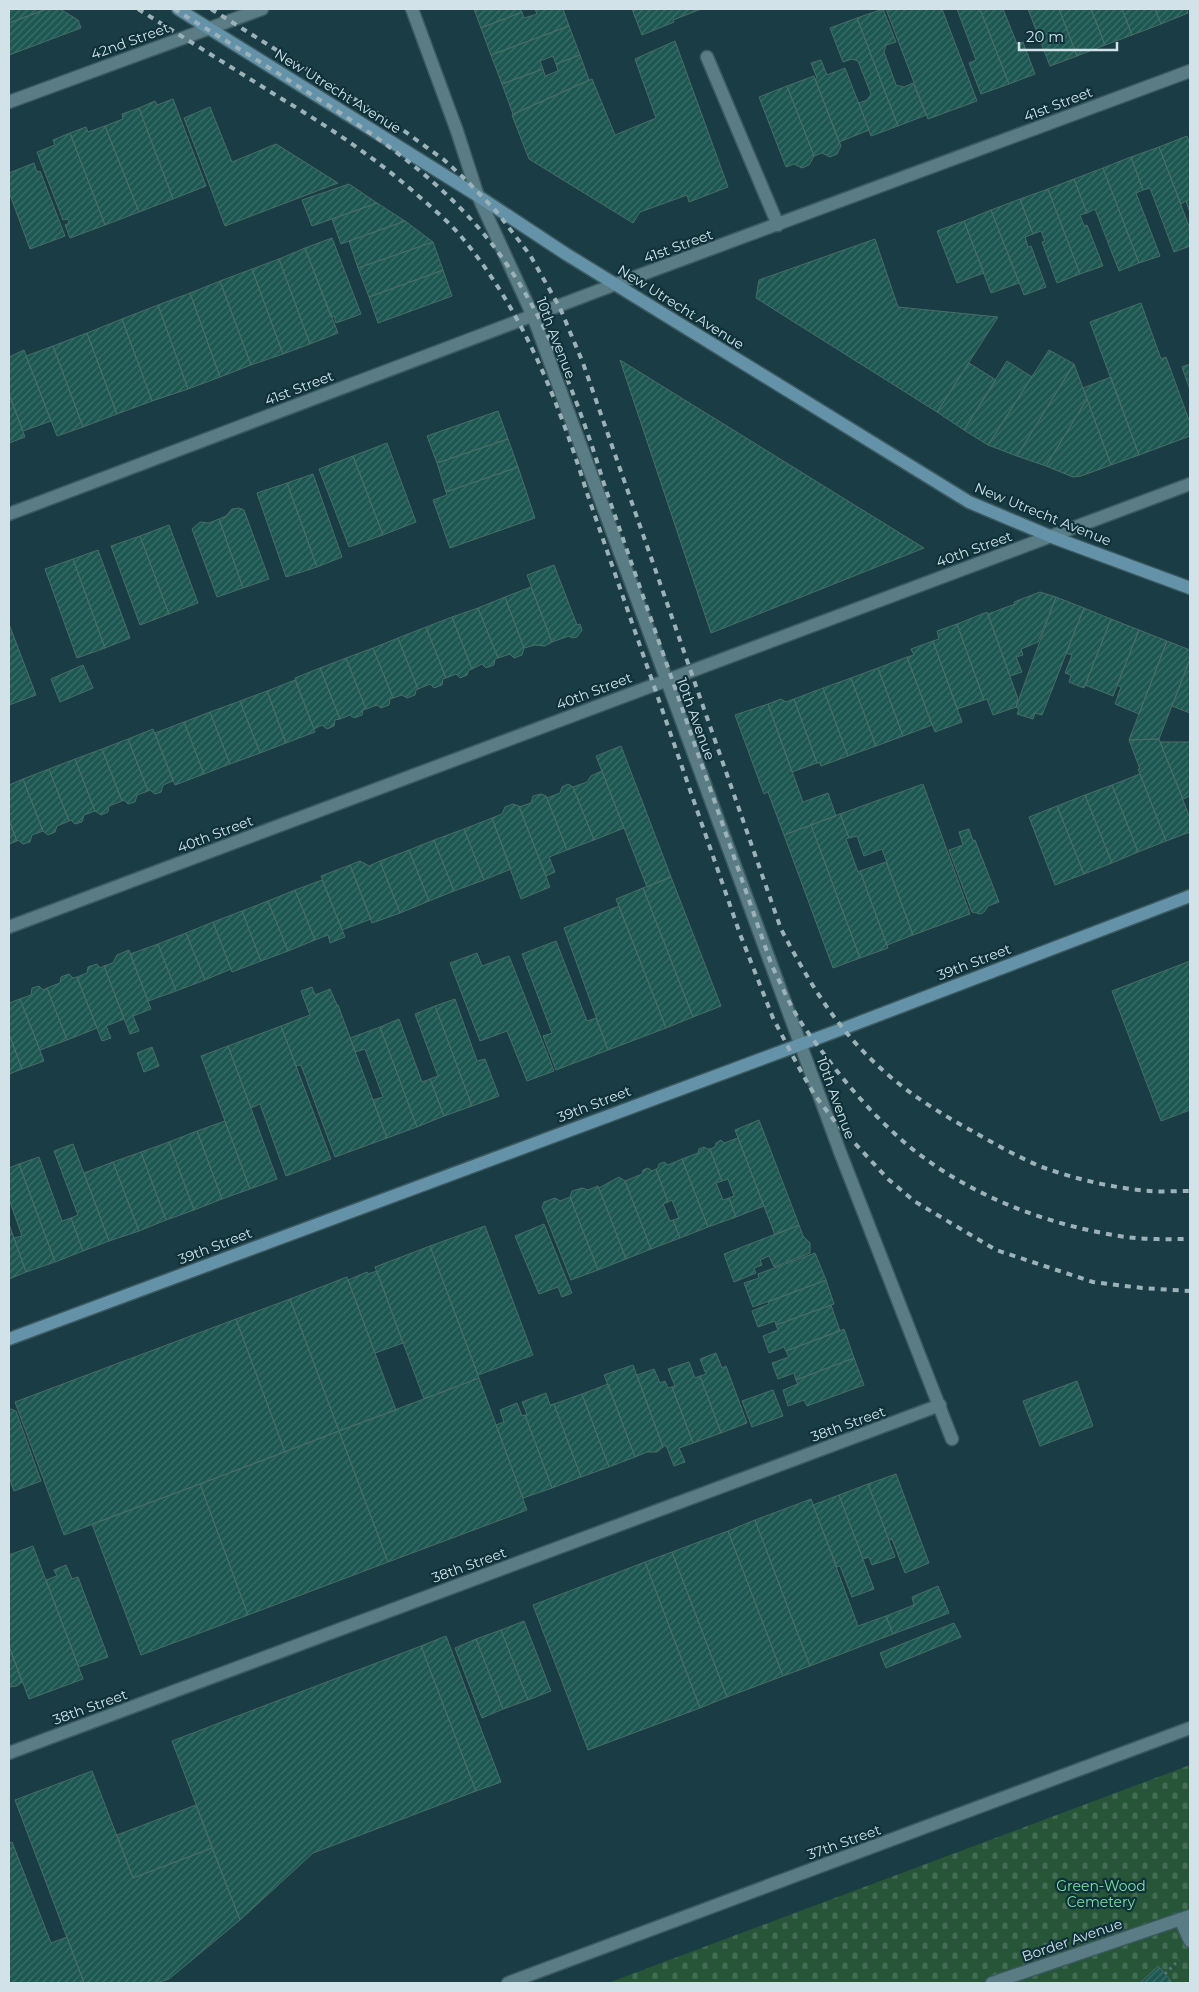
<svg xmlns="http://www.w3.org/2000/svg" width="1199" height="1992" viewBox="0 0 1199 1992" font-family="Montserrat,sans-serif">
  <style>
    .cemetery { fill: url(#cemetery-stones) }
    .building { fill: url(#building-hatch); stroke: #496d67 }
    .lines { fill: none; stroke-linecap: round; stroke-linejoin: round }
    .lane-casing { stroke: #3b595f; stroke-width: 15 }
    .street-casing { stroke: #3b595f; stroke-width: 15 }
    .secondary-casing { stroke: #3b595f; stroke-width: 15 }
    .path { stroke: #57747b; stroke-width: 3; stroke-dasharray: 2.5 4; stroke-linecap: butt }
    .lane { stroke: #5a7d85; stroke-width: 12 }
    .street { stroke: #5a7d85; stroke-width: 12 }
    .secondary { stroke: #6492a9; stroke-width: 12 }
    .rail { stroke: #9cb2b8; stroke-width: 4; stroke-dasharray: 6 6; stroke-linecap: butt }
    .labels { text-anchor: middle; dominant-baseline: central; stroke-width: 4.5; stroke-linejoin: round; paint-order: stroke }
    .street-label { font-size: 14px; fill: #d1e3e8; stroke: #0f323a }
    .park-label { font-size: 14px; fill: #7ee1a1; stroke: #0f323a }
  </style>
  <defs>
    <pattern id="cemetery-stones" width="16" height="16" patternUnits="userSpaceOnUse" patternTransform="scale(1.25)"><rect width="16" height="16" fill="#265538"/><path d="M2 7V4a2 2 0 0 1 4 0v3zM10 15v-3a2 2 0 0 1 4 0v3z" fill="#446d55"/></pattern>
    <pattern id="building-hatch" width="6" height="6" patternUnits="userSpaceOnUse" patternTransform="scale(1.25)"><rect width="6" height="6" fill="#1d5751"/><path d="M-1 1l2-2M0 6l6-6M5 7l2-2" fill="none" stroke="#3d6f6a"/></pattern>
  </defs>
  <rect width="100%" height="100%" fill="#1a3c44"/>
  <path class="cemetery" d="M1190,1765V1983H608Z"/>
  <path class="building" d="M9,9H47L9,23Z
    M47,9H60L78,20L81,28L9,55V23Z
    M474,9H520L522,12L481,28Z
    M535,9H563L569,26L491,55L481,28L522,12L524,18L537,14Z
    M632,9H701L673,20L674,22L642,35Z
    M883,9L896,42L886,45L884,52L896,85L904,87L913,83L926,115L898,126L857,18Z
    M886,9H942L977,101L928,119Z
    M957,9H980L1009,84L981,94L969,63L976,60Z
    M980,9H1003L1017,44L1023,42L1035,74L1009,84Z
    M1028,9H1059L1077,56L1050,66Z
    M1059,9H1091L1105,45L1077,56Z
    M1091,9H1122L1132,35L1105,45Z
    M1122,9H1155L1161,24L1132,35Z
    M1155,9H1187L1188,13L1161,24Z
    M857,18L898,126L871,136L859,103L867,100L871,94L858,61L852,59L843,62L830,28Z
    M569,26L580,55L556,64L553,56L540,61L543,69L502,84L491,55Z
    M675,41L728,187L689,202L687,195L640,212L633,223L529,159L512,115L592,79L615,135L656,118L635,59Z
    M580,55L589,80L513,114L502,84L543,69L545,76L558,71L556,64Z
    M821,60L827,75L845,68L869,130L839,142L815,79L817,78L811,63Z
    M814,76L841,146L837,154L830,157L822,153L814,156L787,86Z
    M787,86L814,156L809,165L802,168L794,164L786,167L759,97Z
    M173,99L206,186L173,199L139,108L155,101L157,105Z
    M210,107L232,162L276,144L338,183L225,226L184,118Z
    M139,108L173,199L139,212L105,126L123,119L122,114Z
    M105,126L139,212L105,225L70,133L86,127L88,132Z
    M70,133L105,225L70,238L65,225L69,223L68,219L63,220L37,152L55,145L53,140Z
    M1187,136L1190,145V213L1186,201L1181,204L1159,147Z
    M1159,147L1190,229V246L1174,252L1150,188L1143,190L1131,157Z
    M1131,157L1143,190L1136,193L1160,256L1139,263L1103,168Z
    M34,163L37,172L40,171L65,236L30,249L9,192V173Z
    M1103,168L1139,263L1119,271L1095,209L1087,213L1074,179Z
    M1074,179L1087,213L1080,215L1084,226L1087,225L1103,266L1080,274L1048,189Z
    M349,184L377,203L312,226L302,200Z
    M1048,189L1080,274L1057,283L1042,242L1045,241L1041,231L1033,234L1020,199Z
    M1020,199L1033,234L1025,237L1028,247L1031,246L1046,287L1024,295L991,210Z
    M377,203L405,221L341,244L332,219Z
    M991,210L1019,283L991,293L964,221Z
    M405,221L433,242L358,268L349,241Z
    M964,221L984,273L957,283L937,231Z
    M332,238L361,314L336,323L334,316L331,317L305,248Z
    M875,239L898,307L998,317L937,412L756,298L759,280Z
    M433,242L443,270L369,297L358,268Z
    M305,248L338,333L310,344L279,259Z
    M279,259L310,344L283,354L252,269Z
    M252,269L283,354L251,365L220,281Z
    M443,270L452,296L378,323L369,297Z
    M220,281L251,365L220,377L190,293Z
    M190,293L220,377L188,389L158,305Z
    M1141,303L1161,359L1166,357L1190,423V436L1139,455L1090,322Z
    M158,305L188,389L152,401L122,319Z
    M122,319L152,401L117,414L87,333Z
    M87,333L117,414L83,427L53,346Z
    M53,346L83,427L57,436L26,356Z
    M24,350L51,421L23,431L9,394V357Z
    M1049,350L1074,364L1017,456L988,445Z
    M620,360L924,548L711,633Z
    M1007,361L1032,377L988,445L964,430Z
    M969,363L996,380L964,430L937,412Z
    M1074,364L1087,399L1046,466L1017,456Z
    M1190,364V390L1182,367Z
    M1111,377L1139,455L1111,465L1083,388Z
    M9,394L25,437L9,443Z
    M1087,399L1111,465L1081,476L1073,477L1046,466Z
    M498,411L508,439L437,463L427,436Z
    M508,439L518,467L446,492L437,463Z
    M387,443L416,522L383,535L353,456Z
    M353,456L383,535L349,547L319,469Z
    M518,467L535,518L450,548L433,500L447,495L446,492Z
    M313,474L342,557L317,567L287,483Z
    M287,483L317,567L286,577L257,493Z
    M239,508L244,510L269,579L243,588L219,519L226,516L232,509Z
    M219,519L243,588L217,597L192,529L200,522L209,523Z
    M169,525L198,603L169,614L140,536Z
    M140,536L169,614L140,625L111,546Z
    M98,550L130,638L105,648L73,559Z
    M73,559L105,648L77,658L45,569Z
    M554,565L577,625L580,624L582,630L577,637L572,638L569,636L552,642L527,575Z
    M531,587L552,642L545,646L535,645L524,648L505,597Z
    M1040,592L1056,597L1038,642L1021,649L1023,655L1016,657L1022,672L1010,676L988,614L1015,604L1014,602Z
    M505,597L524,648L522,655L514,658L510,654L498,658L478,608Z
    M1056,597L1084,608L1042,715L1035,713L1033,719L1017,714L1019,709L1016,707Z
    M478,608L498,658L495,659L494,665L486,668L482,664L472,669L452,617Z
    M1084,608L1111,619L1084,688L1069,682L1071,675L1065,673L1072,655L1066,653Z
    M987,612L1018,699L1016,707L993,715L987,699L984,700L957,624Z
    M452,617L472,669L469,670L467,675L460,678L456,674L446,678L426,627Z
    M1111,619L1139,630L1113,696L1085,685Z
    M9,624L36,695L9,705Z
    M957,624L984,700L957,709L933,641L939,639L937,631Z
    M426,627L446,678L443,679L442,685L434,688L430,684L418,689L398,638Z
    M1139,630L1167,641L1139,714L1115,704L1121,687L1117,685Z
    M398,638L418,689L416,690L415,695L407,698L402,695L393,698L373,648Z
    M933,641L962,722L935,732L907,657L914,655L911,649Z
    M1167,641L1190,650V659L1159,739L1129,740Z
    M373,648L393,698L390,699L389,705L381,708L377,705L366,709L346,658Z
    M907,657L932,725L903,736L878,668Z
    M346,658L366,709L363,710L362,715L354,718L350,715L340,719L320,668Z
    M1190,659V713L1172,706Z
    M83,665L93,688L60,702L51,679Z
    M320,668L340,719L335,720L334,726L327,729L322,725L314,729L295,678Z
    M878,668L903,736L876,746L851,678Z
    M851,678L876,746L848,756L823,688Z
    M295,680L315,732L286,743L267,691Z
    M823,688L848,756L821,766L820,763H817L794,699Z
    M267,691L286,743L260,753L240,701Z
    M781,699L786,702L794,699L817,763L792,772L768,704Z
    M240,701L260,753L230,764L210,712Z
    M768,704L803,802L828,793L836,816L784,835L768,792L764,794L735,715Z
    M210,712L230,764L204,774L184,722Z
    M184,722L204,774L175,785L155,733Z
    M153,729L173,781L163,785L161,792L155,794L150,790L148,791L128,739Z
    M128,739L148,791L137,795L135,802L128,804L124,800L122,801L102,749Z
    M1159,739L1190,818V832L1166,841L1138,769H1140L1129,740Z
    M1160,742H1190V796L1183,799Z
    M621,746L671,877L647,887L596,756Z
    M102,749L122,801L109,806L108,812L101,815L95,811L75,759Z
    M75,759L95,811L84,815L82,822L75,824L71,820L69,821L49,769Z
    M49,769L69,821L57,826L55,832L48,835L43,831L23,779Z
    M602,771L624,828L594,840L573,787L587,782L591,776Z
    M1140,774L1166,841L1138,852L1112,785Z
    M23,779L43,831L32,835L30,842L23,844L18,840L17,841L9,820V785Z
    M568,784L573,787L594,840L567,850L547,798L560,793L562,787Z
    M923,784L970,914L913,935L882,849L864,856L857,836L849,838L840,814Z
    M1112,785L1138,852L1112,863L1085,795Z
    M541,794L546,796L567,850L549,857L555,872L546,876L519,807L531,803L533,796Z
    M1085,795L1112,863L1084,874L1057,806Z
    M513,804L519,806L550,887L521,899L492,818L502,814L505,807Z
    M1057,806L1084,874L1055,885L1029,817Z
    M840,814L849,838L846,839L858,872L860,871L888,948L860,958L811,825Z
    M492,818L511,869L484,880L464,829Z
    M9,820L17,841L9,844Z
    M811,825L860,958L833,968L784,835Z
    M464,829L484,880L454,891L434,840Z
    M969,829L973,841L975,840L999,902L988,906L985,911L981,914L972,912L949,850L963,845L959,832Z
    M434,840L454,891L429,901L409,850Z
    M409,850L429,901L400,913L380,861Z
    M360,861L369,866L380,861L400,913L372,923L350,865Z
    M886,862L913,935L887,945L860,871Z
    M350,865L371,919L342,930L321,876Z
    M671,877L721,1006L693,1017L643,888Z
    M322,880L345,937L330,943L328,935L315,940L295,890Z
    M643,888L693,1017L666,1028L616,899Z
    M295,890L315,940L288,951L268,901Z
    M268,901L288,951L261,961L242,911Z
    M619,906L666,1028L608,1050L564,928Z
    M242,911L261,961L232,972L213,922Z
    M213,922L231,969L205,980L186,933Z
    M186,933L205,980L176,991L158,944Z
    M556,941L587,1021L596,1018L608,1050L556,1070L543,1036L552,1033L522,954Z
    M158,944L176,991L148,1001L130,954Z
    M129,950L151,1009L133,1016L139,1031L130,1034L104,966L113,963L117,955Z
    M477,953L482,966L509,956L554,1071L527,1081L507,1031L480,1041L450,963Z
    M1190,961V1110L1161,1121L1112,991Z
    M97,964L100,968L104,966L124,1019L106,1026L111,1038L102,1041L77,977L87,973L88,967Z
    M69,974L73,978L77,977L97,1028L67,1040L47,988L60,983L61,977Z
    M39,986L43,990L47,988L67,1040L40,1050L20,999L31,995L32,988Z
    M312,987L315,995L330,989L337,1005H338L387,1138L335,1157L301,1065L296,1066L281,1026L310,1015L301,991Z
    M20,999L44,1061L22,1069L9,1034V1003Z
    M455,999L477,1061L485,1059L499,1096L472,1106L435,1006Z
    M435,1006L472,1106L444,1116L430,1079L438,1076L415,1014Z
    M399,1019L422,1082L430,1079L444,1116L417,1127L380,1027Z
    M281,1026L331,1159L286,1176L260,1104L251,1108L228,1046Z
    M380,1027L417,1127L387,1138L373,1100L383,1097L365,1049L355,1052L350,1038Z
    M9,1034L22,1069L9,1074Z
    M228,1046L277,1179L250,1189L201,1056Z
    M152,1047L159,1066L144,1072L137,1053Z
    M759,1120L799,1225L775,1235L735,1130Z
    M225,1121L250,1189L222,1199L197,1131Z
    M197,1131L222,1199L194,1210L169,1142Z
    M738,1138L764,1206L736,1217L729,1198L734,1196L728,1179L722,1181L710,1149L715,1147L716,1143L721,1140L724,1143Z
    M169,1142L194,1210L166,1220L141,1152Z
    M73,1144L109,1241L83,1251L71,1218L78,1215L54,1151Z
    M704,1147L707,1149H710L722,1181L716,1183L723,1200L729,1198L736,1217L708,1227L682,1159L698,1153L699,1149Z
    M141,1152L166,1220L139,1231L113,1162Z
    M39,1157L62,1221L71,1218L83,1251L55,1262L19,1164Z
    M682,1159L708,1227L680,1238L673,1220L679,1218L672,1200L668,1202L656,1169L658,1168L659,1164L664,1162L668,1165Z
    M113,1162L139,1231L109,1241L84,1173Z
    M19,1164L55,1262L26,1272L14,1238L22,1236L9,1199V1168Z
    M648,1168L652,1171L656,1169L668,1202L663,1204L670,1221L673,1220L680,1238L651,1249L625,1181L642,1174L643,1170Z
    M619,1177L625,1181L651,1249L626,1259L599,1188Z
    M598,1186L626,1259L598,1270L570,1197L572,1191L582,1188L588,1190Z
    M570,1197L598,1270L571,1280L542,1207L544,1202L555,1198L560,1201Z
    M9,1224L26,1272L9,1279Z
    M544,1224L572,1293L562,1297L558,1287L539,1294L515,1236Z
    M799,1225L803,1236L810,1243V1253L774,1267L769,1256L760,1260L762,1265L754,1268L756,1273L734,1282L724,1254Z
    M485,1226L533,1355L478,1375L430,1246Z
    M430,1246L479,1378L424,1399L375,1267Z
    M815,1253L826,1280L753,1307L744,1283L759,1278L758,1274Z
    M377,1271L403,1343L375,1353L348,1280L367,1272L368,1274Z
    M347,1277L396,1410L339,1431L290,1299Z
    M826,1280L834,1304L776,1325L775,1321L758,1327L752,1311L769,1304L768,1302Z
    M290,1299L339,1431L285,1452L236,1319Z
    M831,1305L840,1331L786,1351L784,1347L769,1353L763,1336L778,1330L776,1325Z
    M236,1319L285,1452L64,1535L15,1402Z
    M844,1329L854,1358L796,1380L794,1373L778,1379L772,1363L789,1357L786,1351Z
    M716,1353L722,1368L726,1366L747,1423L721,1433L700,1376L706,1374L700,1359Z
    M854,1358L864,1385L807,1406L804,1400L788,1406L783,1390L798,1384L796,1380Z
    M689,1362L695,1378L700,1376L721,1433L693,1443L672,1387L675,1386L668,1369Z
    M633,1365L663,1447L657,1452H647L635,1457L604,1375Z
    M654,1369L660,1383L665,1381L668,1388L672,1387L693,1443L679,1448L685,1462L674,1466L666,1445L663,1447L637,1375Z
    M479,1378L527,1510L388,1562L339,1431Z
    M1077,1381L1093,1426L1040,1446L1023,1401Z
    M608,1384L635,1457L609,1467L582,1394Z
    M773,1390L783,1416L752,1427L742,1401Z
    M546,1393L550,1405L554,1404L581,1477L552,1488L525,1415L527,1414L522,1402Z
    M582,1394L609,1467L581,1477L554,1404Z
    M517,1403L522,1416L525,1415L552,1488L523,1498L496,1425L504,1422L500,1410Z
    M11,1409L16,1411L41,1481L14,1491L9,1477V1410Z
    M339,1431L388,1562L248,1615L200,1484Z
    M896,1474L929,1563L905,1573L892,1539L889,1540L868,1484Z
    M200,1484L248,1615L141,1655L92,1524Z
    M868,1484L895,1557L872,1565L869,1557L863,1559L839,1495Z
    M839,1495L874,1589L852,1597L840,1566L837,1567L813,1505Z
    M811,1499L858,1626L886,1616L893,1634L810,1666L755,1520Z
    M755,1520L810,1666L783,1676L728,1531Z
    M728,1531L783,1676L727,1697L672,1552Z
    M33,1546L83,1679L29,1699L9,1646V1555Z
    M672,1552L727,1697L700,1708L645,1562Z
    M645,1562L700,1708L588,1750L533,1605Z
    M66,1565L72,1579L78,1577L108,1657L79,1667L46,1580L57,1576L54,1570Z
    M938,1586L949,1613L893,1634L886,1616L914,1605L912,1597Z
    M524,1621L551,1691L528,1700L501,1630Z
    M954,1623L961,1637L886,1668L880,1653Z
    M501,1630L528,1700L503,1709L476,1639Z
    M446,1636L501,1782L476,1791L421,1646Z
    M476,1639L503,1709L482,1718L455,1648Z
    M9,1646L22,1682L17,1686L9,1687Z
    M421,1646L476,1791L313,1853L240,1920L172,1741Z
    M92,1771L133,1878L212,1848L240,1920L169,1979L156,1983H84L15,1800Z
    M196,1805L212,1848L133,1878L117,1835Z
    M12,1842L51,1943L67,1937L84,1983H9V1843Z
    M1158,1966L1171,1981L1169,1983H1140Z"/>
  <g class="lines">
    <defs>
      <path id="lane" d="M707,57L778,225
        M1180,1919L1190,1941
        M992,1983L1190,1916"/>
      <path id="street" d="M412,9L457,131L478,196L533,316L840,1152L952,1439
        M9,102L262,9
        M9,514L616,284L1190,71
        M9,927L1190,484
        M9,1753L940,1405
        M508,1983L1190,1728"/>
      <path id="secondary" d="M178,9L478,196L566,254L969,502L1052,537L1190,588
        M9,1339L850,1026L1190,896"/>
    </defs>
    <use href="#lane" class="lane-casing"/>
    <use href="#street" class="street-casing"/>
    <use href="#secondary" class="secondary-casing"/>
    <path class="path" d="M1165,1974L1179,1960"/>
    <use href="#lane" class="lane"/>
    <use href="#street" class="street"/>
    <use href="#secondary" class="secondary"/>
    <path class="rail" d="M138,9C186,39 234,69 282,99C332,129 380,161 423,200C437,212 452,225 464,240C524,313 559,403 587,493L740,934L773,1018L798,1066L814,1094L836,1123L888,1179L914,1201L996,1250L1093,1282L1142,1288L1190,1291
      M174,9C215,34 256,59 296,85C377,135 456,188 510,269C554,335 582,412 605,487L772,966C779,980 785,994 792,1007C803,1028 819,1047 833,1066C852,1090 872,1113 894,1133C956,1191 1043,1225 1126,1237C1147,1240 1169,1239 1190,1239
      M211,9L393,123L443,159L466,180L496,211L530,255L560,308L583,363L781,929C803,971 827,1013 860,1048C892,1082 924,1104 965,1127C990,1141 1015,1156 1042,1167C1075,1179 1113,1188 1149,1191C1162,1192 1177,1191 1190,1191"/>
  </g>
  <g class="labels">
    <g class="street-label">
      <text transform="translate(130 41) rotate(-20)">42nd Street</text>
      <text transform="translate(338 91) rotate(32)">New Utrecht Avenue</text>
      <text transform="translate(1058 104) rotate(-21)">41st Street</text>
      <text transform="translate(678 246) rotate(-20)">41st Street</text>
      <text transform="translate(681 307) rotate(32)">New Utrecht Avenue</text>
      <text transform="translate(556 338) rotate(69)">10th Avenue</text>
      <text transform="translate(299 388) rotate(-21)">41st Street</text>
      <text transform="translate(1043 514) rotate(22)">New Utrecht Avenue</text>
      <text transform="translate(974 549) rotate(-20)">40th Street</text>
      <text transform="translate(594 691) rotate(-21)">40th Street</text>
      <text transform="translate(696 719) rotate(70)">10th Avenue</text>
      <text transform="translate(215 834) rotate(-21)">40th Street</text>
      <text transform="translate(974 962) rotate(-21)">39th Street</text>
      <text transform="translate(836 1098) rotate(70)">10th Avenue</text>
      <text transform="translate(594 1104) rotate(-21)">39th Street</text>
      <text transform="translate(215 1246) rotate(-21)">39th Street</text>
      <text transform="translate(848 1424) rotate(-20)">38th Street</text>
      <text transform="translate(469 1565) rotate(-20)">38th Street</text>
      <text transform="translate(90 1707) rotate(-20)">38th Street</text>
      <text transform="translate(844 1842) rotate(-20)">37th Street</text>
      <text transform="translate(1072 1940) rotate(-19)">Border Avenue</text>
    </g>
    <g class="park-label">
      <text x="1101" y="1886">Green-Wood<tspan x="1101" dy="16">Cemetery</tspan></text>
    </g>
  </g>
  <rect width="1199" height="1992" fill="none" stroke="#d1e3e8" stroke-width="20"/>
  <path d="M1019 42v8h98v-8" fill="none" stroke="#d1e3e8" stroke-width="2.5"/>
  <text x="1026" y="42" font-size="15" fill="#d1e3e8" stroke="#0f323a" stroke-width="4" paint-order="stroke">20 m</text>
</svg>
